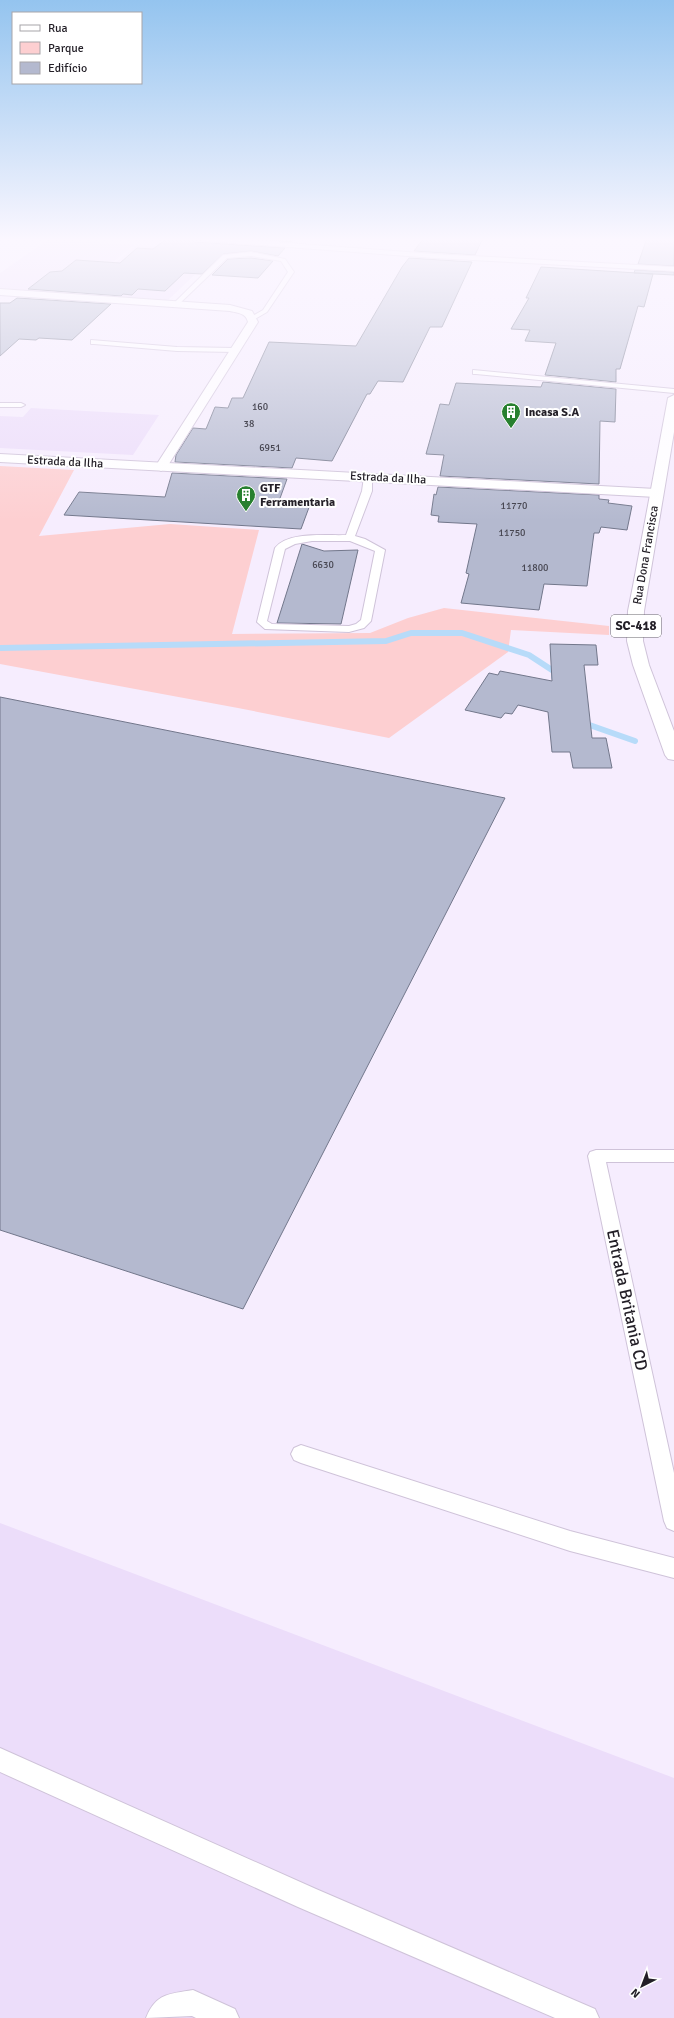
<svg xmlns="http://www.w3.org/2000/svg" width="674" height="2018" viewBox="0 0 674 2018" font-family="Signika,sans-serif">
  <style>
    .built { fill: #ecddfa }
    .green { fill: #fdcfd1 }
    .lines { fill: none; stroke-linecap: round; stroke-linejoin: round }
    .stream { stroke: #b7dbf9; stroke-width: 6 }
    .building { fill: #b4b9cf; stroke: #72778b }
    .lane-casing { stroke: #cfc3d9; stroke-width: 2 }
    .street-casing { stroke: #cfc3d9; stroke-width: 2 }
    .secondary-casing { stroke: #cfc3d9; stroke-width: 2 }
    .primary-casing { stroke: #cfc3d9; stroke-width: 2 }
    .lane { fill: #fff; fill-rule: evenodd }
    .street { fill: #fff; fill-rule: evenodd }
    .secondary { fill: #fff; fill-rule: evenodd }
    .primary { fill: #fff; fill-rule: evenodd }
    .labels { text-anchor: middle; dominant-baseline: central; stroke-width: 4; stroke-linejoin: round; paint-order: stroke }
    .far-number-label { font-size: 10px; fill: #474651 }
    .far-poi-label { font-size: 12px; font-weight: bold; fill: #231f27; stroke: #fff; text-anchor: start }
    .far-street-label { font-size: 12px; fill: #231f27; stroke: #fff }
    .shield { fill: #fff; stroke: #656268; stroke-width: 1 }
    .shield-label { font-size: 13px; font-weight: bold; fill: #231f27 }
    .near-street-label { font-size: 17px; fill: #231f27; stroke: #fff }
  </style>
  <rect width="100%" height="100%" fill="#f6edfe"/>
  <path class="built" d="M49,239L134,245L73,294L0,289V273Z
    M137,245L220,251L167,301L78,294Z
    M31,408L159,415L133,455L0,448V416L23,417Z
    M0,1523L674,1778V2018H0Z"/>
  <path class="green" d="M0,466L74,470L39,536L170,524L259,530L232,634L370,633L408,618L444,608L609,626V635L511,630L508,652L389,738L238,708L0,664Z"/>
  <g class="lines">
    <path class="stream" d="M0,648L386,641L411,633H462L529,655L555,672L554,677
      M581,722L635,741"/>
  </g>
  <path class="building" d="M168,238H190L194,242L285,248L278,256L251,251L223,254L202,274L184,273L165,291L138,289L132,295L123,294L121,296L28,289L50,272L62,271L76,260L120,263L137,248L153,249Z
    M242,238H294L291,242Z
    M424,238H483L475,255L414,251Z
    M647,238H674V266L638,264Z
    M251,258L273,261L258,278L212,275L228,259Z
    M409,258L472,262L442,327H430L403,382L378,381L370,394H367L332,461L296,458L292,468L175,462L176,455L193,428L206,429L215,407L228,408L232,398H243L269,342L356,346L402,267Z
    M541,267L653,274L644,307L638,306L620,369H616V382L545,375L556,343L525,341L530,330L511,329L529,298H526Z
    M635,270L674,272V275L634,273Z
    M17,298L111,304L72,340L39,338L36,340L19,339L0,356V303H10Z
    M543,382L616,389L615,422L600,421L599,484L440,476L444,455L426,454L440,404L449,405L456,383L541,387Z
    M172,473L287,479L279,501L311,502L301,529L64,515L79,492L165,497Z
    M438,487L599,495V499L609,500L608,503L632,506L627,530L601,527L599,533H594L587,586L544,584L539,610L461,603L469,574L466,573L477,524L438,522L439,516L431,515L434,494L436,495Z
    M302,544L324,551L358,550L341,624L277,623Z
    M550,644L596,645L598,665H584L592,738H606L612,768H573L570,752H552L548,712L518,705L512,714L505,713L501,718L465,710L489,673L498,675L500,671L552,681Z
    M0,697L505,798L243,1309L0,1230Z"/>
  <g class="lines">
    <defs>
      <path id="lane" d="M191,238H220L434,254L674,267V271L434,258L194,240Z
        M251,252L285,259L294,272L267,312L255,319L249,318L263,310L288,272L281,261L251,256L227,258L178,305L173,304L223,255Z
        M91,340L177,347L235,348L239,350L235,352L177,351L94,344H91Z
        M473,370L674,389V393L476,374H473Z
        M0,403H21L25,405L21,407H0Z
        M368,474L372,477V491L355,536L365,539L385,550L371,621L364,628L349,632L265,629L257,622L275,548C288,531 327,536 346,535L362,491L364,477ZM312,541H350L375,551L361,620L356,624L349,626L272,624L267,621L285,549L295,544Z
        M596,1150H674V1162H606L674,1473V1531L667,1528L664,1521L588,1156L590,1152Z
        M301,1445L570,1531L674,1558V1578L570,1551L301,1463L294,1460L291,1454L294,1448Z
        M0,1748L316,1889L595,2009L599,2018H555L298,1907L0,1772Z
        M193,1990L235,2009L239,2018H196L192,2016L146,2018C156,1993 169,1994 193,1990Z"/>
      <path id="street" d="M0,289L230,305L252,311L258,322L167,467L161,471L155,467L248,322C246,313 238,313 230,311L0,295Z"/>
      <path id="secondary" d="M0,454L656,489L661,490L663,493L661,496L656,497L0,462Z"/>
      <path id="primary" d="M674,395V432L644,611L643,641L649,665L674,731V760L668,759L665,755L633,665L627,641L628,611L633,586L668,398Z"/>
    </defs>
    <use href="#lane" class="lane-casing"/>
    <use href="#street" class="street-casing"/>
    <use href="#secondary" class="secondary-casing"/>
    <use href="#primary" class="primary-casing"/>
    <use href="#lane" class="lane"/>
    <use href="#street" class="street"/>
    <use href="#secondary" class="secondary"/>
    <use href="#primary" class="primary"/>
  </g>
  <linearGradient id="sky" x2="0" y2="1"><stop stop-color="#94c4ef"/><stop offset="0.46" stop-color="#fbf7ff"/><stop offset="1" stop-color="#fbf7ff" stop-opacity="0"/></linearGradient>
  <rect width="674" height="521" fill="url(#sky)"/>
  <defs>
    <symbol id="building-pin" viewBox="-11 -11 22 30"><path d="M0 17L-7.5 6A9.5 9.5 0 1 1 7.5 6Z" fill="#28802f" stroke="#fff"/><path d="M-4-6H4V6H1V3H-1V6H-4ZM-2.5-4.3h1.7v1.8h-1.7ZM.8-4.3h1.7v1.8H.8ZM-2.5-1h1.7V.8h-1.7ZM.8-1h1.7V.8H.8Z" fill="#fff"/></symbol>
  </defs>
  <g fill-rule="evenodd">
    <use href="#building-pin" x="500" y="401" width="22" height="30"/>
    <use href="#building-pin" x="235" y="484" width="22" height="30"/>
  </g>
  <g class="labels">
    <g class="far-number-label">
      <text x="260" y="407">160</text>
      <text x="249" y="424">38</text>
      <text x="270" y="448">6951</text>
      <text x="514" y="506">11770</text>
      <text x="512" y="533">11750</text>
      <text x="323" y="565">6630</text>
      <text x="535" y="568">11800</text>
    </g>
    <g class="far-poi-label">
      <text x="525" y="412">Incasa S.A</text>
      <text x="260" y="488">GTF<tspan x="260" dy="14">Ferramentaria</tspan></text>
    </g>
    <g class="far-street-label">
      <text transform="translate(65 462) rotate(3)">Estrada da Ilha</text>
      <text transform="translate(388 478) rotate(3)">Estrada da Ilha</text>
      <text transform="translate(646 555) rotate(-80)">Rua Dona Francisca</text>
    </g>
    <rect class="shield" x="611" y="615" width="50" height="22" rx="3"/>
    <g class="shield-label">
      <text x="636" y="626">SC-418</text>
    </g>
    <g class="near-street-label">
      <text transform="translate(627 1300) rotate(78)">Entrada Britania CD</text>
    </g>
  </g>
  <rect x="12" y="12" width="130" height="72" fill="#ffffff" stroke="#a7a5a9"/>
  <rect x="20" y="25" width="20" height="6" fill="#ffffff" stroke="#a7a5a9"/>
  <text x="48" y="32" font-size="12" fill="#231f27">Rua</text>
  <rect x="20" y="42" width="20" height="12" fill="#fdcfd1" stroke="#a7a5a9"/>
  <text x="48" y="52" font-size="12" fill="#231f27">Parque</text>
  <rect x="20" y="62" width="20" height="12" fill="#b4b9cf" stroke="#a7a5a9"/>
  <text x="48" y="72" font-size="12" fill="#231f27">Edifício</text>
  <g transform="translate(642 1986) rotate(222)" stroke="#ffffff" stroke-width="3" paint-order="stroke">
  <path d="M0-3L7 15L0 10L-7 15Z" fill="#231f27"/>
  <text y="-6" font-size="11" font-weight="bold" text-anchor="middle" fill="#231f27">N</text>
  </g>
</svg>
